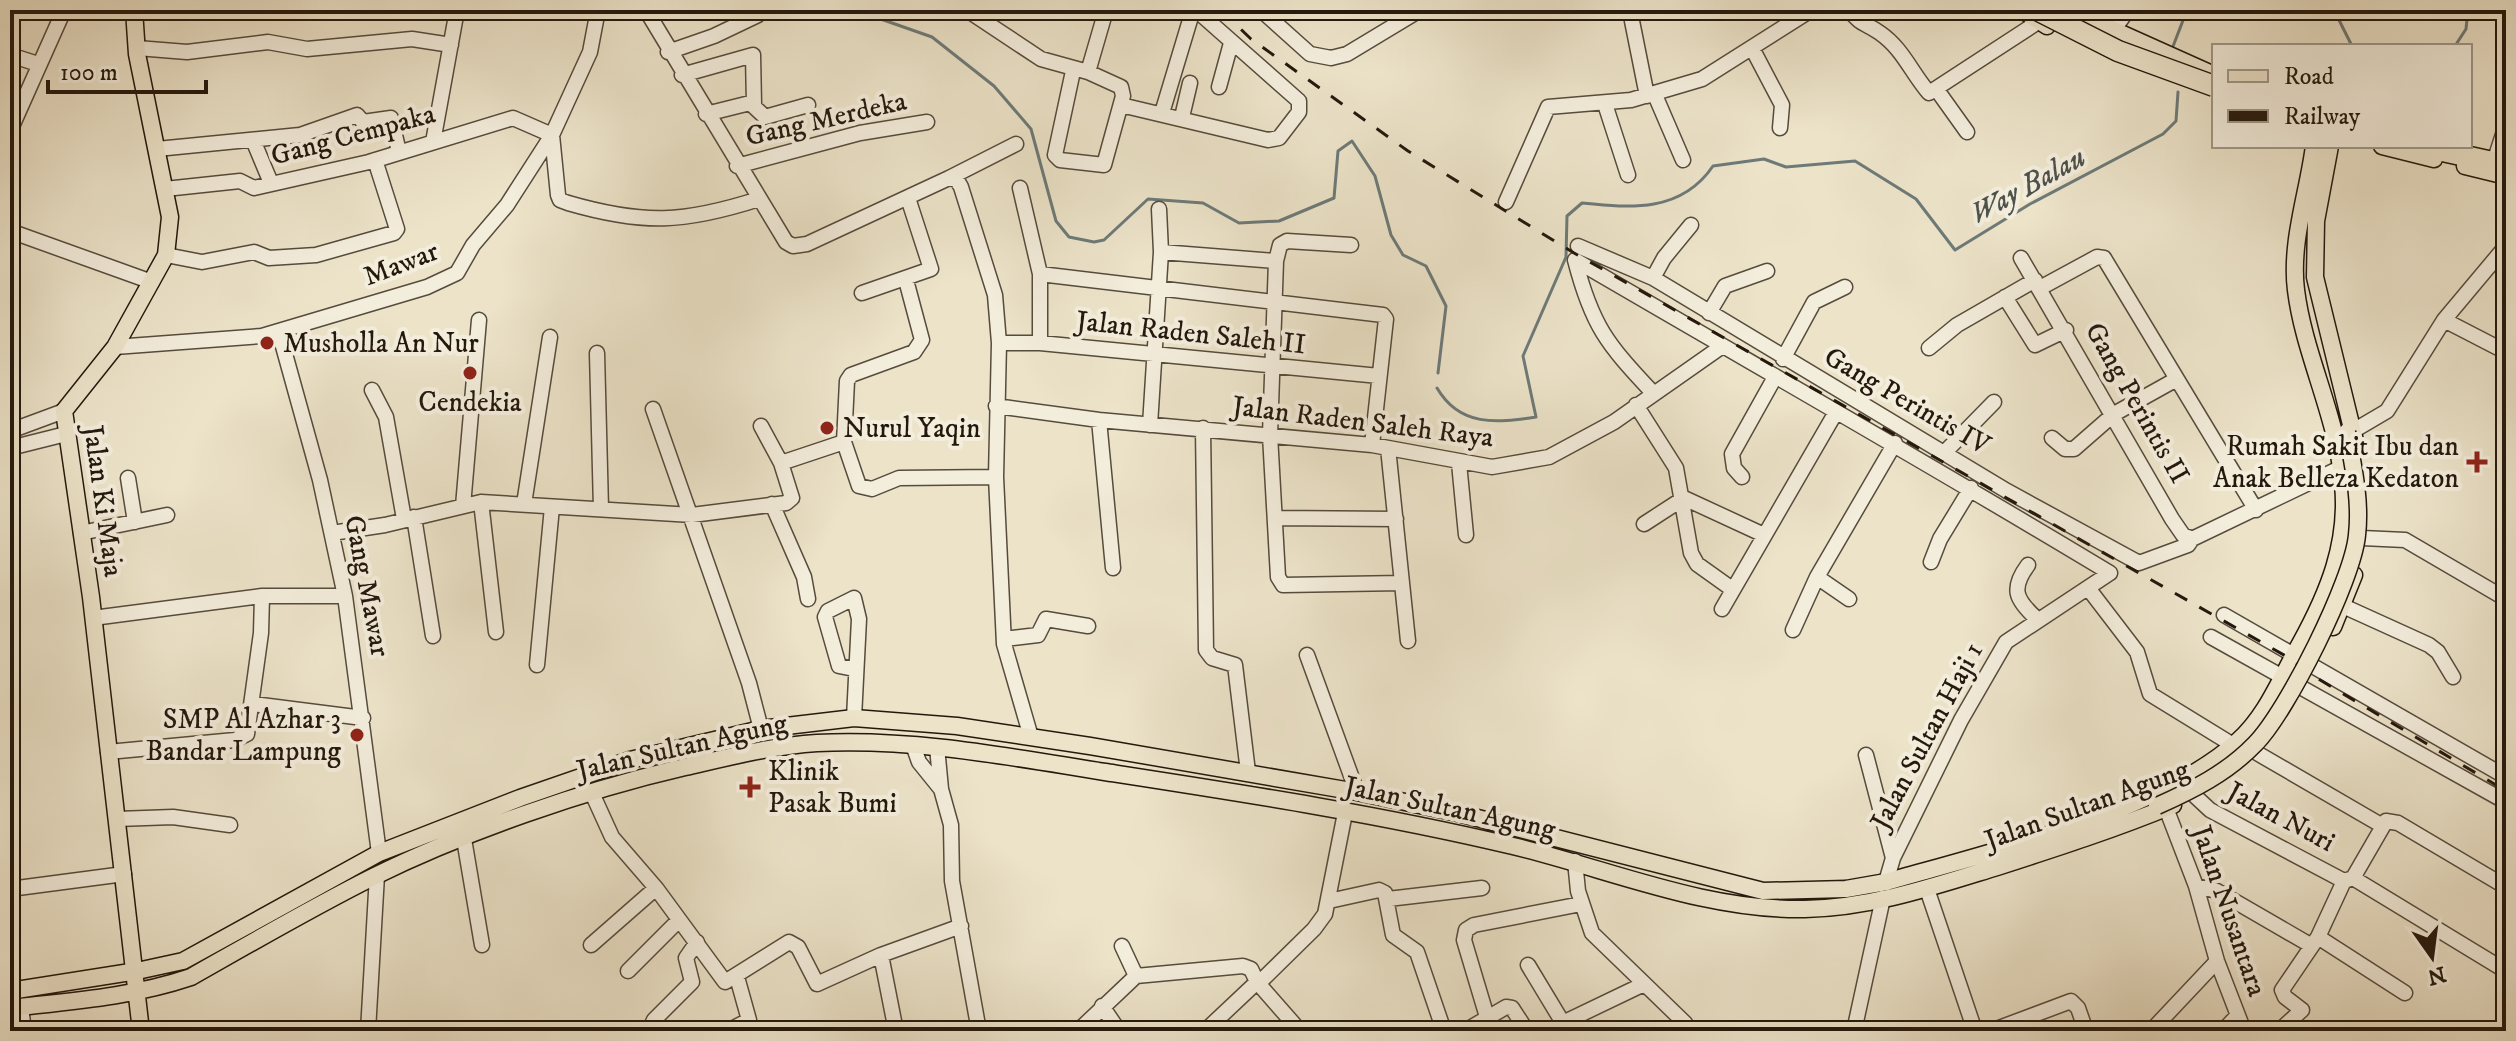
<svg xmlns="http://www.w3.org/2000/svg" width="2516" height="1041" viewBox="0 0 2516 1041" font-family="'IM FELL DW Pica',serif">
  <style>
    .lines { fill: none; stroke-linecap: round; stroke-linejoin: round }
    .stream { stroke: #6d7a78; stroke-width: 3 }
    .minor-casing { stroke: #564b3c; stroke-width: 17 }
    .major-casing { stroke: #24180d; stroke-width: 19 }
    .highway-casing { stroke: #24180d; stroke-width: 23 }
    .minor { stroke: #f3eddc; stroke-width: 14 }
    .major { stroke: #ece3c9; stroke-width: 16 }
    .highway { stroke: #ece3c9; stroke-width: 20 }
    .rail { stroke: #24180d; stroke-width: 3; stroke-dasharray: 14 14; stroke-linecap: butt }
    .major-bridge-casing { stroke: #24180d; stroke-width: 19; stroke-linecap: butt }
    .highway-bridge-casing { stroke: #24180d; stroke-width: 23; stroke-linecap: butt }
    .major-bridge { stroke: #ece3c9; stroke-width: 16 }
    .highway-bridge { stroke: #ece3c9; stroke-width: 20 }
    .poi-dot { fill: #8f2418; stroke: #f3eddc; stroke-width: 3 }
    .labels { text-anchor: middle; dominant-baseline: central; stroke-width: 8; stroke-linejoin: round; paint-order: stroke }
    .street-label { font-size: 28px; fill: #24180d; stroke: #f3eddc }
    .poi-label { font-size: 28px; fill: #24180d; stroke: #f3eddc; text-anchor: start }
    .water-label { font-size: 30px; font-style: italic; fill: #4e514c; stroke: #f3eddc }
  </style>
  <rect width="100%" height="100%" fill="#ece3c9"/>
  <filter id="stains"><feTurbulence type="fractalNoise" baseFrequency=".0025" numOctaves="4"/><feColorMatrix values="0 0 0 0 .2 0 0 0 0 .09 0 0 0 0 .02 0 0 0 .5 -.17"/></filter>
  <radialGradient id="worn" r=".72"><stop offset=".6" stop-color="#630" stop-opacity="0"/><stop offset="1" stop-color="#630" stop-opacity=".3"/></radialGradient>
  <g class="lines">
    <path class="stream" d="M855,10L932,37L994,86L1031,129L1056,221L1069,237L1094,242L1104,240L1148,199L1203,203L1239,223L1279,221L1334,198L1338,151L1352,141L1375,176L1391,235L1403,255L1426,266L1446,306L1438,373
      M2334,10L2352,46
      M2455,46L2466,29L2468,10
      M2172,49L2187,10
      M1437,388C1460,427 1496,423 1536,417L1523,356L1566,257L1567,216L1582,203C1631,208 1681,213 1713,166L1764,159L1786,167L1855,161L1916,199L1955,250L2030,204L2163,134L2176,121L2178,92"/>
    <defs>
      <path id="minor" d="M646,10L786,242L793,246L807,244L949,178L957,180L961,187L995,295L999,343L996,477L1004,644L1031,737
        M967,10L1041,59L1088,72L1121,87L1123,96L1104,165L1060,160L1055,155L1073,71
        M1261,10L1310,54L1331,58L1347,54L1420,10
        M1850,10C1858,24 1868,24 1880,33C1903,49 1911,72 1929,93L2038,22
        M1632,21L1647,96
        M2112,32L2128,10
        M137,48L187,52L268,42L307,49L412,39L451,45
        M1752,48L1782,105L1780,128
        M668,52L714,36L758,15
        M10,55L38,64
        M1088,72L1106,10
        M682,75L753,55L754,105
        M1219,87L1231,43
        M1937,90L1967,132
        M1655,95L1683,160
        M1605,104L1628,175
        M1121,105L1268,140L1279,138L1299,112V101L1196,10
        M1162,113L1193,10
        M706,114L750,103L765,117L808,105
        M1182,117L1190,83
        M10,131L64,10
        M253,140L271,183
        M433,142L457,10
        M157,149L300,135L357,115L363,122L391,118L399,152
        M2496,156L2506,125
        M737,166L860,133L927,122
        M949,178L1016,144
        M1020,188L1040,274V343
        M165,189L240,181L254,188L369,162L513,118L552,135L558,195L560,200L568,203C644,225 684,223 759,199
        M1506,202L1548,107L1631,100L1702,79L1811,10
        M10,231L152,282
        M1351,245L1287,241L1280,245L1276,261L1270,435L1278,577L1283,585L1402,583
        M1578,246L1653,278L2007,491L2139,563L2188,545L2192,539L2342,467
        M1161,252L1276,261
        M166,255L202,262L254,252L269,258L316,255L394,233L397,229L375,160
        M2021,258L2172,519L2183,535L2192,539
        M1575,260C1753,364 1933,466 2110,573L2006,642L1961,720L1893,858L1886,882
        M1575,260C1592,326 1607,344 1653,393
        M1040,274L1383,315L1386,319L1372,445
        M1653,278L1664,258L1691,225
        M906,280L922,340L914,352L851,375L847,381L844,442L859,486L872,489L899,478L996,477
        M2040,288L2097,257L2104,258L2256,510
        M862,293L931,269L908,198
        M2005,297L2035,345L2066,330
        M1709,313L1725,286L1767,271
        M2444,320L2506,352
        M279,332L320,480L345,596L379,853
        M999,343H1040L1379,376
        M115,347L262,336L427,287L457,273L473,245L507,205L552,135L590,52L598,10
        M1929,348L1957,325L2035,280
        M597,353L601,509
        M1783,359L1814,302L1845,287
        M372,390L386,417L404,519
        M1636,405L1676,468L1691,553L1697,564L1732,589
        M996,406L1099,420L1372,445L1492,467L1549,457L1614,422L1721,347
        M653,409L749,683L761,729
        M1099,420L1113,568
        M1150,425L1161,252L1159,209
        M761,426L781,463
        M1203,428L1206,650L1212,658L1235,665L1248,772
        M10,431L64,411
        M2353,431L2387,411L2444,320L2506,246
        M2052,438L2065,449H2074L2114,414L2175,380
        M10,448L66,434
        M1388,448L1408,641
        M1945,452L1994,402
        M1459,463L1466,535
        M1742,477L1734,468L1732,454L1775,377
        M128,478L135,522
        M481,502L496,632
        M524,504L550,337
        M772,504L804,577L808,599
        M463,506L479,320
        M414,517L433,636
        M1275,518L1396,519
        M1644,524L1684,498L1764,535
        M81,533L167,515
        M332,533L385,525L481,502L692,515L786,503L792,498L781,463L844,442
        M2362,538L2405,540L2506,599
        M1931,562L1940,539L1971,488
        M2028,565C2010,589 2016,600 2037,619
        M1817,577L1849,599
        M2088,588L2137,652L2150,694L2233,745
        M2343,606L2429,645L2438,652L2453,677
        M1722,609L1836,412
        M2224,615L2506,777
        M93,618L262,596H345
        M1793,630L1817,577L1895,443
        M2211,637L2506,802
        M1004,639L1038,635L1046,619L1088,626
        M1307,655L1357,792
        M537,665L552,507
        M253,704L363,718
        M854,718L859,619L854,598L828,611L825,617L839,666L854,669
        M913,745L919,762L940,788
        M937,747L941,789L951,825L952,881L979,1031
        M108,752L235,740L247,734L261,633L262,596
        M2257,753L2381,825
        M1866,755L1893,858
        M592,793L612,837L656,888L725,982L789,942L798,947L817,984L881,955L961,926
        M2195,796L2210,810L2344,881
        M2166,808L2196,886L2217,961L2244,1031
        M117,819L173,817L230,825
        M464,839L482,945
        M1575,861L1578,891L1592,933L1685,1023L1687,1031
        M2353,878L2506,971
        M2196,886L2217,891L2312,946
        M10,889L124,874
        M1927,889L1975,1031
        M1388,899L1482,888
        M1329,901L1379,890L1385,893L1393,935L1417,952L1444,1031
        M2318,937L2405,993
        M591,945L656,888
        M1122,946L1136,976
        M881,955L896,1031
        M1528,965L1563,1023
        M628,971L679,920
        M1259,983L1314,929L1325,914L1345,813
        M1102,1006L1119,1031
        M21,1007L24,1031
        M1487,1017L1464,940L1466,930L1474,925L1581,904
        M368,1031L377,875
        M649,1031L654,1020L692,982L686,958L697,942
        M728,1031L749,1020L737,977
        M1078,1031L1136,976L1243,966L1251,969L1257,982L1300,1031
        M1205,1031L1257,982
        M1465,1031L1506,1007L1512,1008L1527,1031
        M1546,1031L1644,984
        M1854,1031L1883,898
        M1991,1031L2071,1001L2078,1008L2086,1031
        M2151,1031L2217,961
        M2223,1031L2237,1016
        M2279,1031L2302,1010L2285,997L2282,990L2318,937L2344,881L2353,878L2386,821L2398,823L2506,887"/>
      <path id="major" d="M134,10L137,54L170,217L166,255L115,347L64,411L91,597L141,1031
        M2022,10L2047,26
        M2069,10L2214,75
        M2330,146L2316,221L2315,277L2356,445
        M2382,146L2434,159
        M2465,166L2506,176
        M2333,627L2354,575
        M10,991L137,971L183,961L379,853L520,798L630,760L761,729L854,718L957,726L1090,746L1357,792L1458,813L1763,891L1846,889L1886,882C1987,853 2162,811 2238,741C2267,715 2281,677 2300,644C2328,593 2349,543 2343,484C2337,415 2304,355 2296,290C2290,242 2308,193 2314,146
        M10,1008C72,1001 132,997 191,977C251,943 311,908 373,877C464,832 585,790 685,767C729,757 772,746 817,743C914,738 1010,757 1105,772C1241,793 1379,814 1513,846C1609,869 1705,911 1805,909C1871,908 1935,886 1997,867C2056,848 2115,829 2173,805"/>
      <path id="highway" d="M2420,146L2506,165"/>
    </defs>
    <use href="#minor" class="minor-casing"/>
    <use href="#major" class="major-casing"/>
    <use href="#highway" class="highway-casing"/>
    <use href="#minor" class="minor"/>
    <use href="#major" class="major"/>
    <use href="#highway" class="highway"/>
    <path class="rail" d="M1221,10L1251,39L1408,151L1574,253L2291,659L2310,674L2506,791"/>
    <defs>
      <path id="major-bridge" d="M2157,806C2193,790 2227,773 2255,744C2287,712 2353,580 2357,535C2361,500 2353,466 2347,432"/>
      <path id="highway-bridge" d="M2037,10L2118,51L2214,86"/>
    </defs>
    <use href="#major-bridge" class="major-bridge-casing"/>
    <use href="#highway-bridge" class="highway-bridge-casing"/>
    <use href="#major-bridge" class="major-bridge"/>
    <use href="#highway-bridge" class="highway-bridge"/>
  </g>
  <g class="poi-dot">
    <circle cx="267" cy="343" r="8"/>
    <circle cx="470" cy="373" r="8"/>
    <circle cx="827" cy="428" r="8"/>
    <path d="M2473 450h8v8h8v8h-8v8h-8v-8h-8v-8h8z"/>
    <circle cx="357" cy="735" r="8"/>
    <path d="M746 775h8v8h8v8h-8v8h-8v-8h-8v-8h8z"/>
  </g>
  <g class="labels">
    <g class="street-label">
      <text transform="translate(826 119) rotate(-13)">Gang Merdeka</text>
      <text transform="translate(353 135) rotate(-15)">Gang Cempaka</text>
      <text transform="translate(401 264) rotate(-21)">Mawar</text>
      <text transform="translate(1191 333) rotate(6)">Jalan Raden Saleh II</text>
      <text transform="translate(1907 401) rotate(30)">Gang Perintis IV</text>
      <text transform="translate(2137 403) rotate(60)">Gang Perintis II</text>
      <text transform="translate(1363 422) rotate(7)">Jalan Raden Saleh Raya</text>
      <text transform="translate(103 501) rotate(82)">Jalan Ki Maja</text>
      <text transform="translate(367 586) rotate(79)">Gang Mawar</text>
      <text transform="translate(1927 736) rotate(-62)">Jalan Sultan Haji 1</text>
      <text transform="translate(682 747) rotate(-13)">Jalan Sultan Agung</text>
      <text transform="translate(2087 805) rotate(-20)">Jalan Sultan Agung</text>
      <text transform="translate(1450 808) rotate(12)">Jalan Sultan Agung</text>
      <text transform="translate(2281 817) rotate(28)">Jalan Nuri</text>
      <text transform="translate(2229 911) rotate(71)">Jalan Nusantara</text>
    </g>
    <g class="poi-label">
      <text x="283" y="343">Musholla An Nur</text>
      <text x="470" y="402" text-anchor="middle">Cendekia</text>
      <text x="843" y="428">Nurul Yaqin</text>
      <text x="2459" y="446" text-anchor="end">Rumah Sakit Ibu dan<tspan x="2459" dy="32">Anak Belleza Kedaton</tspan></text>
      <text x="341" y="719" text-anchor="end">SMP Al Azhar 3<tspan x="341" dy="32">Bandar Lampung</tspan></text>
      <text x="768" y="771">Klinik<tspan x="768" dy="32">Pasak Bumi</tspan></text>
    </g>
    <g class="water-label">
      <text transform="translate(2028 186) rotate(-29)">Way Balau</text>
    </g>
  </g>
  <rect width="2516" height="1041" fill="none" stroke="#ece3c9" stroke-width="40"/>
  <rect x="12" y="12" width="2492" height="1017" fill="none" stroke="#24180d" stroke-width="4"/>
  <rect x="20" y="20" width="2476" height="1001" fill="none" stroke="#24180d" stroke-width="2"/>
  <rect x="2212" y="44" width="260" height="104" fill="#f3eddc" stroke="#a09889" stroke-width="2"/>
  <rect x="2228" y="70" width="40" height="12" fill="#ece3c9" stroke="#a09889" stroke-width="2"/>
  <text x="2284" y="84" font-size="24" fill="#24180d">Road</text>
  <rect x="2228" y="110" width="40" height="12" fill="#24180d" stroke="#a09889" stroke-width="2"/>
  <text x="2284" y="124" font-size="24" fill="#24180d">Railway</text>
  <g transform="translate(2432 957) rotate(166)" stroke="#f3eddc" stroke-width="6" paint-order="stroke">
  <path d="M0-6L14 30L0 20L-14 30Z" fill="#24180d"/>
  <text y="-12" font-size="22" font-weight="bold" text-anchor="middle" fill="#24180d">N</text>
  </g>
  <path d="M48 80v12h158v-12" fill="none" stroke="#24180d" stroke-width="4"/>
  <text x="60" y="80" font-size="24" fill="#24180d" stroke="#f3eddc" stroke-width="6" paint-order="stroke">100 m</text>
  <rect width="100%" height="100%" filter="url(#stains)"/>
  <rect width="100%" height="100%" fill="url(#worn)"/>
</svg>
